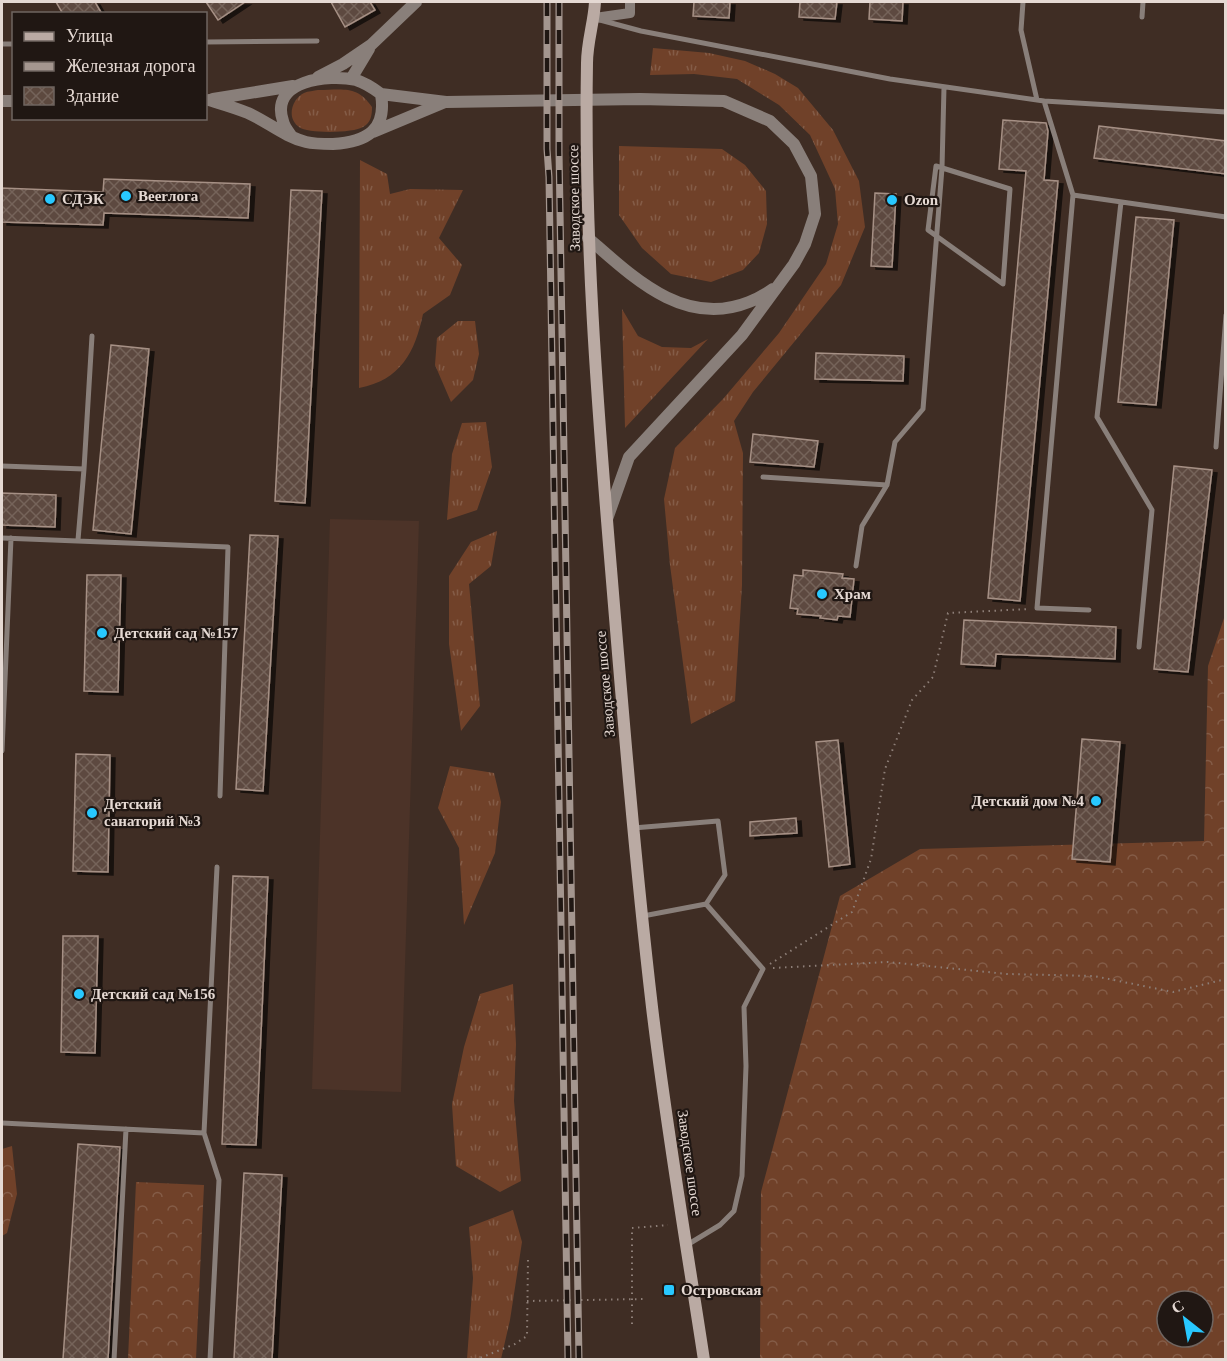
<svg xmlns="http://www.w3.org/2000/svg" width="1227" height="1361" viewBox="0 0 1227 1361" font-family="'Times New Roman',serif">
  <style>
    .built { fill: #4c3328 }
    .grass { fill: url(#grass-tufts) }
    .forest { fill: url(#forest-crowns); fill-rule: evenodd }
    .building { fill: url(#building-cross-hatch); stroke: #a69085; stroke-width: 1.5; filter: url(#shadow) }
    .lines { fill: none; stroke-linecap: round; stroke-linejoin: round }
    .path { stroke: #8d7e77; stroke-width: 2; stroke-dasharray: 1.5 4.5; stroke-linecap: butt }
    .service { stroke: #897f7a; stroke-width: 5 }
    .minor { stroke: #897f7a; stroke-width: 10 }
    .tertiary { stroke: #897f7a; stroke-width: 12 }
    .secondary { stroke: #baaaa3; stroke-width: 12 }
    .rail-casing { stroke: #a4968f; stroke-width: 7 }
    .rail { stroke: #201713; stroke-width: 4.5; stroke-dasharray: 14; stroke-linecap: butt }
    .poi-dot { fill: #28c8ff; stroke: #201713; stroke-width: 2 }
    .labels { text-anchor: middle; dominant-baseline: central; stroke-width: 4.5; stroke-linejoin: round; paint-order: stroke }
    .poi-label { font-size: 15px; font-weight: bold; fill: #e5d9d3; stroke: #201713; text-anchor: start }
    .street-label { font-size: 15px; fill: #e5d9d3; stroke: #201713 }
  </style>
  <defs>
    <pattern id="grass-tufts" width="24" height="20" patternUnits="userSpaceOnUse" patternTransform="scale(1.5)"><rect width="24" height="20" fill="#704129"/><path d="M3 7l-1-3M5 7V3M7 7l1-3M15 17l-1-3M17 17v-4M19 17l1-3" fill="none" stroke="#845c47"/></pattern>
    <pattern id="forest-crowns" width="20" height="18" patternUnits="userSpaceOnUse" patternTransform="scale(1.5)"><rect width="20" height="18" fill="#704129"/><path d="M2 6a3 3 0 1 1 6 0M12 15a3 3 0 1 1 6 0" fill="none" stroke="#845c47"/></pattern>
    <pattern id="building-cross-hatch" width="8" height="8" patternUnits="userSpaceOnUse" patternTransform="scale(1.5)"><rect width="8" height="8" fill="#5d493f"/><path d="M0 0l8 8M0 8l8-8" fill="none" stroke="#74635a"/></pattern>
    <filter id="shadow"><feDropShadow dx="5" dy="3" stdDeviation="0" flood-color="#0009"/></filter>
  </defs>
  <rect width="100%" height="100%" fill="#3f2d24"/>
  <path class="built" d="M330,519L419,521L401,1092L312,1089Z"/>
  <path class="grass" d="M653,48L709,53L745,61L775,74L798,88L833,130L859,181L865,227L841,285L753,392L734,421L743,453L742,585L735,701L691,724L670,565L664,499L675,448L723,399L779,333L826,264L838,224L835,189L810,135L779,105L737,79L694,74L650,75Z
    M318,90C343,90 357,85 372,107C372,115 371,123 363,127C354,133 308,134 299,127C286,118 292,99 304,93C308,91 314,91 318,90Z
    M619,146L722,149L745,165L766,191L767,224L759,253L743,270L711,282L671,274L642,248L619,215Z
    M360,160L387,174L390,194L410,189L463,190L439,238L462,265L450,295L423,314C415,352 401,380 359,388Z
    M622,309L638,336L662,347L691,348L708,339L625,428Z
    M458,321H475L479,354L473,380L451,402L435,365L437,338Z
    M486,422L492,467L477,510L447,520L452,454L462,423Z
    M497,531L491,566L469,584L480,706L461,731L449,644V576L471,542Z
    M450,766L494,773L501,802L495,853L464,925L459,848L438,808Z
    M513,984L516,1044L514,1101L521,1181L500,1192L456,1166L452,1104L464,1047L480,994Z
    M513,1210L522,1242L510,1320L501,1359H467L473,1278L469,1227Z"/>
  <path class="forest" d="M1225,615V1359L760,1360L761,1192L840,896L920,849L1204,841L1208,666ZM1167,1301H1203V1337H1167Z
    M12,1146L17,1194L7,1233L2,1236V1149Z
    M136,1182L204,1185L196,1359H128Z"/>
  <path class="building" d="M56,2H95L102,14H63Z
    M206,2H245L218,20Z
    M331,2H370L375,10L345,27Z
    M694,2H730L729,18L693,16Z
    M800,2H837L835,19L799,17Z
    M870,2H903L902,21L869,19Z
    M1003,120L1046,123L1048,131L1044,180L1058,181L1020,601L988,598L1026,171L999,169Z
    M1099,126L1226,141V174L1094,158Z
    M104,179L250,184L248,218L104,213L103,225L2,222V188L103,192Z
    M291,190L322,191L305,503L275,501Z
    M875,193L896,194L892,267L871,266Z
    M1136,217L1174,220L1156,405L1118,402Z
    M111,345L149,349L131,534L93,530Z
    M816,353L904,356L903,381L815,379Z
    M753,434L818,441L814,467L750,462Z
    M1174,466L1212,470L1188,672L1154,669Z
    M2,493L56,495L55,527L2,525Z
    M250,535L278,536L263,791L236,789Z
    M803,570L843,574L842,578L854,579L850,617L838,616L837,620L820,618L821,616L797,614L798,609L790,608L794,575L803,576Z
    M87,575H121L118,692L84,691Z
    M964,620L1116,627L1115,659L996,654L995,666L961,664Z
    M1082,739L1120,742L1110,862L1072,859Z
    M838,740L850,864L829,867L816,742Z
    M76,754L110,755L108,872L73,871Z
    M796,818L797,833L750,836V822Z
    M233,876L268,877L256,1145L222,1144Z
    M63,936H98L95,1053L61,1052Z
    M78,1144L120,1147L108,1359H63Z
    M244,1173L282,1175L272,1359H234Z"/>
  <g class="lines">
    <path class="path" d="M770,964L852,912L871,859L885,769L912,700L933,677L948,613L1029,609
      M773,968L888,962L1007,974L1094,976L1173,992L1226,979
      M527,1301L645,1299
      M632,1324V1228L668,1225
      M475,1360L515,1344L527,1336L528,1259"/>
    <path class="service" d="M1023,2L1021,30L1037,100
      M1142,17L1143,2
      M600,20L641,31L890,79L1044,101L1073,195L1226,217
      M206,42L317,41
      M2,44H14
      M1044,101L1226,112
      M936,166L1010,189L1003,284L928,230Z
      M1073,195L1037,608L1089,610
      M1121,202L1097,417L1152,510L1139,647
      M1216,447L1226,315
      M2,466L84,469L92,336
      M763,477L887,485
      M2,538L228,547L220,796
      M78,540L84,469
      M856,566L862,526L887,485L895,442L923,409L942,168L944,87
      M2,751L11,538
      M633,828L718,821L725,875L706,904L763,969L744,1007L746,1066L742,1176L734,1211L720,1225L687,1245
      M643,916L706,904
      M2,1123L204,1133L217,867
      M204,1133L219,1180L210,1360
      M114,1360L126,1129"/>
    <path class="minor" d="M595,18L630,13V2"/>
    <path class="tertiary" d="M318,77L343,64L371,45L416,2
      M351,79L369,49
      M381,94L446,102L640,99L724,101L770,121L794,144L811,176L815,214L805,244L794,264L742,335L629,457L607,519
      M213,99L293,86
      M209,100C222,104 236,108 248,113C268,122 285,137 306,142C314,144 325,144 333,144C367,142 387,130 381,94C373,88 366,83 356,80C329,74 269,80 283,121C284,127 289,132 292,137
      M2,101H14
      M373,132L445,102
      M588,238C633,277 684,328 749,302C757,299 766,294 773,289"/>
    <path class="secondary" d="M595,2C594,22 587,42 587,63C584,232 597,401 611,569C623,715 635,861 652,1007C666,1125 686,1242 704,1360"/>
    <defs>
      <path id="rail" d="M547,2V149L549,177L568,1360
        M559,2V151L579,1360"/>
    </defs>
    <use href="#rail" class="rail-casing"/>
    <use href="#rail" class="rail"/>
  </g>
  <g class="poi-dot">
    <circle cx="126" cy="196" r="6"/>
    <circle cx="50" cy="199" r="6"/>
    <circle cx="892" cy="200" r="6"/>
    <circle cx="822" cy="594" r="6"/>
    <circle cx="102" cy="633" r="6"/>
    <circle cx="1096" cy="801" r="6"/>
    <circle cx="92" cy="813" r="6"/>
    <circle cx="79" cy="994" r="6"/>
    <rect x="663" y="1284" width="12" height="12" rx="3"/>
  </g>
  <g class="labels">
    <g class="poi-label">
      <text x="138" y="196">Beerлога</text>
      <text x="62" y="199">СДЭК</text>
      <text x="904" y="200">Ozon</text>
      <text x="834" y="594">Храм</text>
      <text x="114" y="633">Детский сад №157</text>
      <text x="1084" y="801" text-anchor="end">Детский дом №4</text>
      <text x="104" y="804">Детский<tspan x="104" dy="17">санаторий №3</tspan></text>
      <text x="91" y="994">Детский сад №156</text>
      <text x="681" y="1290">Островская</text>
    </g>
    <g class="street-label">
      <text transform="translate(574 198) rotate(-91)">Заводское шоссе</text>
      <text transform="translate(605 684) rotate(-95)">Заводское шоссе</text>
      <text transform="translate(690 1163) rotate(82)">Заводское шоссе</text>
    </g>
  </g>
  <rect width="1227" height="1361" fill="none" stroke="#e5d9d3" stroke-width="6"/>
  <rect x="12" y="12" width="195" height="108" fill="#201713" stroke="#6f6560" stroke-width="1.5"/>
  <rect x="24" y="32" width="30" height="9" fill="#baaaa3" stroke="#6f6560" stroke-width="1.5"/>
  <text x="66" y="42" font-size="18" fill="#e5d9d3">Улица</text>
  <rect x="24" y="62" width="30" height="9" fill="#a4968f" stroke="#6f6560" stroke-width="1.5"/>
  <text x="66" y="72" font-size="18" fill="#e5d9d3">Железная дорога</text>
  <rect x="24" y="87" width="30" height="18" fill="url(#building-cross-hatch)" stroke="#6f6560" stroke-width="1.5"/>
  <text x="66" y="102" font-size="18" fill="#e5d9d3">Здание</text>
  <g transform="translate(1185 1319) rotate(329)"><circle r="28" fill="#201713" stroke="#6f6560" stroke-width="1.5"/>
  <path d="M0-4.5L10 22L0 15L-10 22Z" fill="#28c8ff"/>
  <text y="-9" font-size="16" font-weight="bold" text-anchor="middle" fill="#e5d9d3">С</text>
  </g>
</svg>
